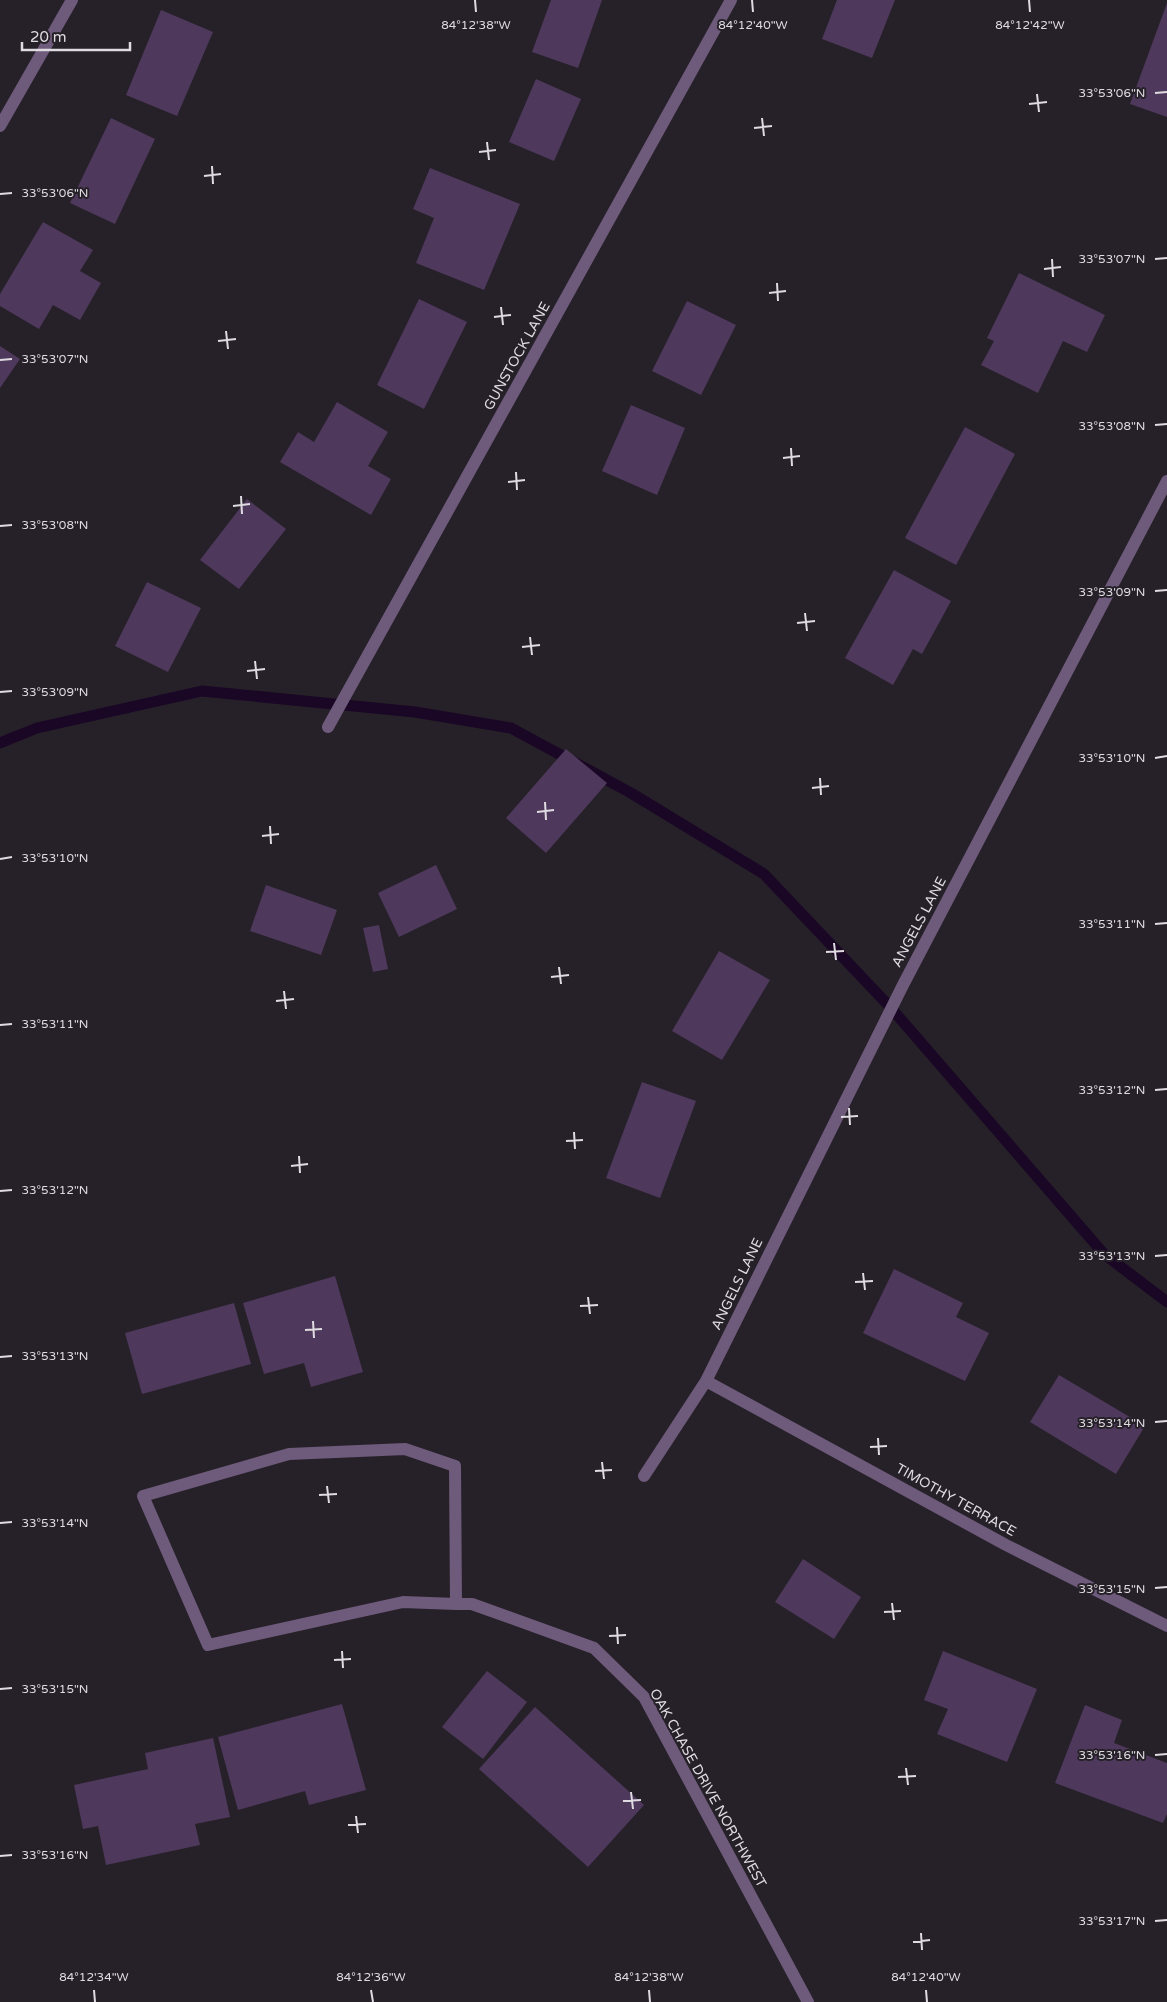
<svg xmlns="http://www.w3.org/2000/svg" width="1167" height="2002" viewBox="0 0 1167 2002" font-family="'Varela Round',sans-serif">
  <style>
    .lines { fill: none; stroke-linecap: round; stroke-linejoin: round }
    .stream { stroke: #1a0625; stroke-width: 11 }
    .building { fill: #4e385c }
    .minor { stroke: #6e5a7b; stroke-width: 12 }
    .ticks { fill: none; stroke: #dfdbe1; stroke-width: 2 }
    .labels { text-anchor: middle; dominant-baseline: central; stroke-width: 4; stroke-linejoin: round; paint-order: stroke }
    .street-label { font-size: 14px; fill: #dfdbe1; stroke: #262129 }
    .ticks-label { font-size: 12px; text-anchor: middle; fill: #dfdbe1; stroke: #262129; stroke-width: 4; stroke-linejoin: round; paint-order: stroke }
  </style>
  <rect width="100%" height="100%" fill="#262129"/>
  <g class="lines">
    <path class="stream" d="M0,743L37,728L202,691L415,712L511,728L631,793L764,874L891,1008L1104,1254L1167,1302"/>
  </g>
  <path class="building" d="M551,0H602L578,68L532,52Z
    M837,0H895L872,58L822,39Z
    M1167,3V117L1130,104Z
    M161,10L213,32L177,116L126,95Z
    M536,79L581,99L554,161L509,142Z
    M111,118L155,139L115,224L70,203Z
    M430,168L520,204L484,290L416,263L434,218L413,209Z
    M43,222L93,250L80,271L101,283L80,320L53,305L39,329L0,306V294Z
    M1019,273L1105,315L1087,352L1063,341L1038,393L981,365L994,341L987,338Z
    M419,299L467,322L424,409L377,385Z
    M687,301L736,325L701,395L652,371Z
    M0,346L20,359L0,388Z
    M337,402L388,432L368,466L391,479L371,515L280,462L298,432L314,442Z
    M631,405L685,428L657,495L602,471Z
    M965,427L1015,454L956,565L905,538Z
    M247,499L286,529L239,589L200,560Z
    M894,570L951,601L922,654L913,649L893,685L845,658Z
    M147,582L201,608L168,672L115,646Z
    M566,749L607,783L546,853L506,818Z
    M436,865L457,909L399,937L378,893Z
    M266,885L337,910L321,955L250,931Z
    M379,925L388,969L373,972L363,928Z
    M719,951L770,980L722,1060L672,1031Z
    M642,1082L696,1101L660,1198L606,1178Z
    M894,1269L963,1303L956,1317L989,1333L965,1381L863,1333Z
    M335,1276L363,1372L311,1387L304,1363L264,1374L243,1303Z
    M234,1303L251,1364L142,1394L125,1333Z
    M1059,1375L1145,1426L1116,1474L1030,1422Z
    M803,1559L861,1597L834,1639L775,1602Z
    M943,1651L1037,1689L1007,1762L937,1734L948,1709L924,1700Z
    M487,1671L527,1702L483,1759L442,1727Z
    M342,1704L366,1790L309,1805L305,1791L238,1810L218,1737Z
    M1085,1705L1122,1720L1114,1743L1167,1763V1814L1163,1823L1055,1783Z
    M535,1707L644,1805L588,1867L479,1769Z
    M213,1738L230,1817L195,1824L200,1845L106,1865L98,1826L83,1829L74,1785L148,1769L145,1753Z"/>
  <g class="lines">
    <path class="minor" d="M0,126L72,0
      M328,727L731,0
      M706,1381L1006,1545L1167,1626
      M405,1449L455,1466L456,1604L403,1602L208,1645L143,1496L289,1454Z
      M644,1476L706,1381L903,985L1167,481
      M456,1604H472L594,1648L644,1697L808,2002"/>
  </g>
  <path class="ticks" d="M475,0L476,12M752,0L753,12M1029,0L1030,12M1155,93L1167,92M1037,94L1039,112M1029,104L1047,102M762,118L764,136M754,128L772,126M487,142L489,160M479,152L496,150M212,166L213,184M204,176L221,174M0,194L12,193M1052,259L1053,277M1155,259L1167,258M1044,269L1061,267M777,283L778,301M769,293L786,291M501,307L503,325M494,317L511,315M226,331L228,349M218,341L236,339M0,360L12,359M1155,425L1167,424M791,448L792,466M783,458L800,456M516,472L517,490M508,482L525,480M241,496L242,514M233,506L250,504M0,526L12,525M1155,591L1167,590M805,613L807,631M797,623L815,621M530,637L532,655M522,647L540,645M255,661L257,679M247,671L265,669M0,692L12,691M1155,758L1167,756M820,778L821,795M812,788L829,786M545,802L546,820M537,812L554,810M270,826L271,844M262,836L279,834M0,859L12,857M1155,924L1167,923M834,943L836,960M826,952L844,951M559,967L561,984M551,977L569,975M284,991L286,1009M276,1001L294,999M0,1025L12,1024M1155,1090L1167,1089M849,1108L850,1125M841,1117L858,1116M574,1132L575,1149M566,1141L583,1140M299,1156L300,1173M291,1166L308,1164M0,1191L12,1190M1155,1256L1167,1255M863,1273L865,1290M855,1282L873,1281M588,1297L590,1314M580,1306L598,1305M313,1321L314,1338M305,1330L322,1329M0,1357L12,1356M1155,1422L1167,1421M878,1438L879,1455M870,1447L887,1446M602,1462L604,1479M595,1471L612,1470M327,1486L329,1503M319,1495L337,1494M0,1523L12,1522M1155,1588L1167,1587M892,1603L894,1620M884,1612L901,1611M617,1627L618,1644M609,1636L626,1635M342,1651L343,1668M334,1660L351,1659M0,1689L12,1688M1155,1755L1167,1754M906,1768L908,1785M898,1777L916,1776M631,1792L633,1809M623,1801L641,1800M356,1816L358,1833M348,1825L366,1824M0,1856L12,1855M1155,1921L1167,1920M921,1933L922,1950M913,1942L930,1940M94,1990L95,2002M371,1990L373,2002M649,1990L650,2002M926,1990L927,2002"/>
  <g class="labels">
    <g class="street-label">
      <text transform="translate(517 356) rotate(-61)">GUNSTOCK LANE</text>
      <text transform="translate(919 922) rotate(-62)">ANGELS LANE</text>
      <text transform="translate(737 1284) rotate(-64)">ANGELS LANE</text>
      <text transform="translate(956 1500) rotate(29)">TIMOTHY TERRACE</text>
      <text transform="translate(708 1788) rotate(61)">OAK CHASE DRIVE NORTHWEST</text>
    </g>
  </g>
  <g class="ticks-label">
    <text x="1030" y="29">84°12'42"W</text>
    <text x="476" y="29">84°12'38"W</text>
    <text x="753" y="29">84°12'40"W</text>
    <text x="1112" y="97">33°53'06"N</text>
    <text x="55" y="197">33°53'06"N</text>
    <text x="1112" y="263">33°53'07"N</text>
    <text x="55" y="363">33°53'07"N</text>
    <text x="1112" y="430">33°53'08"N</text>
    <text x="55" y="529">33°53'08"N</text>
    <text x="1112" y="596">33°53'09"N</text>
    <text x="55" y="696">33°53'09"N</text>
    <text x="1112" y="762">33°53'10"N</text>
    <text x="55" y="862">33°53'10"N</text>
    <text x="1112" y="928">33°53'11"N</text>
    <text x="55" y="1028">33°53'11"N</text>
    <text x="1112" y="1094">33°53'12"N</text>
    <text x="55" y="1194">33°53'12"N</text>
    <text x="1112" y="1260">33°53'13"N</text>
    <text x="55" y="1360">33°53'13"N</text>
    <text x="1112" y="1427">33°53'14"N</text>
    <text x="55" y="1527">33°53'14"N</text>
    <text x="1112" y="1593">33°53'15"N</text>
    <text x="55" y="1693">33°53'15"N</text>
    <text x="1112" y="1759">33°53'16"N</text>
    <text x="55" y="1859">33°53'16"N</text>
    <text x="1112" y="1925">33°53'17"N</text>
    <text x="94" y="1981">84°12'34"W</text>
    <text x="371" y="1981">84°12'36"W</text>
    <text x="649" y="1981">84°12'38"W</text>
    <text x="926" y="1981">84°12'40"W</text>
  </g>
  <path d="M22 42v8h108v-8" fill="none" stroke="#dfdbe1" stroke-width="2.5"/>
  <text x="30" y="42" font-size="15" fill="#dfdbe1" stroke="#262129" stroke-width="4" paint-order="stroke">20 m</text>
</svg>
